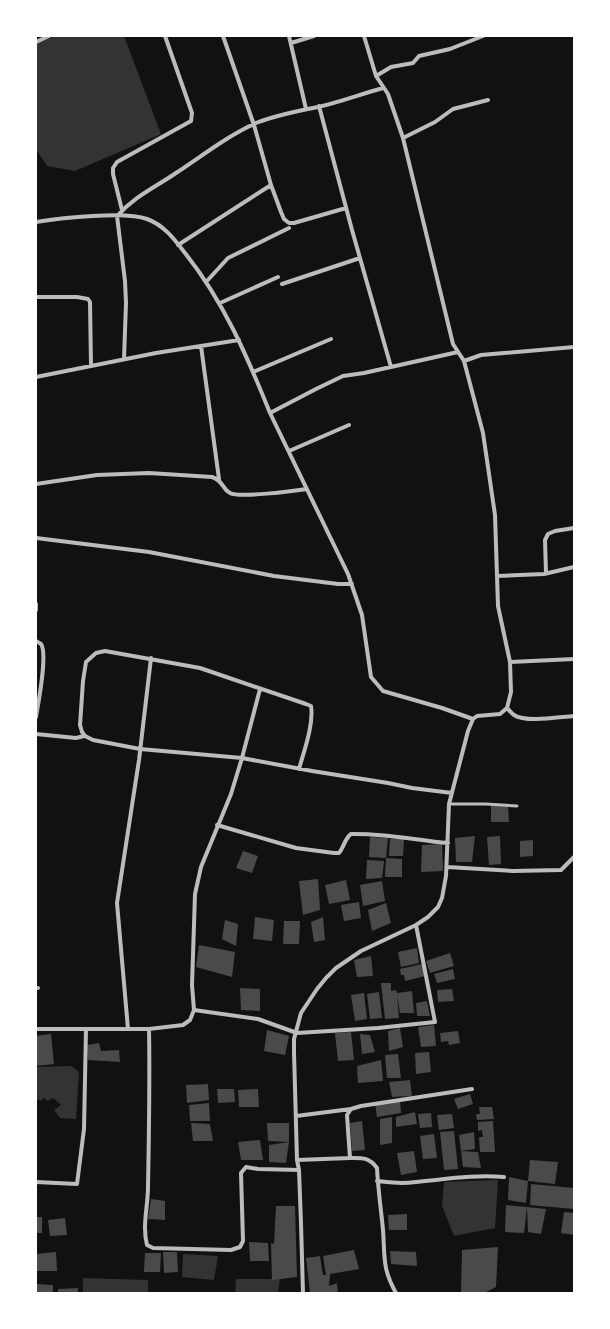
<svg xmlns="http://www.w3.org/2000/svg" width="610" height="1329" viewBox="0 0 610 1329" font-family="Barlow,sans-serif">
  <style>
    .water { fill: #333 }
    .building { fill: #4a4a4a }
    .lines { fill: none; stroke-linecap: round; stroke-linejoin: round }
    .service { stroke: #bcbcbc; stroke-width: 3 }
    .minor { stroke: #bcbcbc; stroke-width: 4 }
  </style>
  <rect width="100%" height="100%" fill="#111"/>
  <path class="water" d="M57,36H124L161,134L75,171L47,166L36,149V43Z
    M71,1066L79,1072L76,1119L60,1118L54,1110L61,1105L53,1098L48,1101L44,1098L40,1101L39,1099L36,1101V1067Z
    M498,1180L495,1228L454,1236L442,1206L444,1182Z
    M183,1254L218,1256L214,1280L182,1277Z
    M83,1278L148,1280V1293H83Z
    M236,1279H280L278,1293H235Z"/>
  <path class="building" d="M491,805L508,806L509,822H491Z
    M475,836L472,862H456L455,838Z
    M500,836L501,864L489,865L487,837Z
    M370,837L388,838L386,858L369,857Z
    M390,839H404L403,856H389Z
    M533,840V856L520,857V841Z
    M442,844L443,871L421,872L422,845Z
    M243,851L258,856L252,873L236,868Z
    M386,858L402,859V877H385Z
    M367,860L384,861L382,878L366,879Z
    M318,879L320,910L303,915L299,881Z
    M346,880L350,900L329,904L325,885Z
    M382,881L385,901L363,906L360,885Z
    M359,902L361,918L344,921L341,905Z
    M386,903L391,923L372,931L368,910Z
    M255,917L274,920L272,941L253,939Z
    M323,917L325,940L314,942L311,922Z
    M225,920L238,924L236,946L222,939Z
    M284,921H300L299,944H283Z
    M199,945L235,952L232,977L196,967Z
    M417,948L419,963L401,967L398,952Z
    M450,953L454,966L430,973L426,961Z
    M371,956L373,976L357,977L354,960Z
    M422,964L425,976L405,981L404,975H401L400,969Z
    M453,969L455,979L437,983L434,974Z
    M381,983H391V991L396,990L397,993L412,991L414,1013H400L397,995L399,1018L385,1019Z
    M240,988L260,989V1011L241,1010Z
    M452,989L454,1001L438,1002L437,990Z
    M379,992L382,1018L370,1019L367,994Z
    M364,993L367,1019L355,1021L351,995Z
    M427,1001L430,1016H417L416,1003Z
    M434,1025L436,1046L421,1047L418,1027Z
    M400,1028L403,1047L389,1051L388,1031Z
    M267,1030L289,1036L285,1055L264,1051Z
    M458,1031L460,1043L449,1045L448,1041L441,1042L440,1033Z
    M351,1032L354,1060L338,1061L335,1033Z
    M51,1034L54,1064L36,1066V1036Z
    M360,1034L370,1035L375,1052L362,1054Z
    M99,1043L101,1051L119,1050L120,1062L88,1060L87,1045Z
    M429,1052L431,1072L416,1074L415,1053Z
    M398,1054L401,1078H387L385,1055Z
    M381,1060L383,1081L358,1083L357,1066Z
    M410,1080L412,1096L392,1097L389,1082Z
    M208,1084L209,1100L187,1103L186,1085Z
    M217,1089H234L235,1102L218,1103Z
    M258,1089L259,1107H239L238,1090Z
    M470,1094L473,1104L458,1109L454,1099Z
    M400,1101L401,1113L377,1117L375,1104Z
    M209,1103L210,1121H190L189,1105Z
    M479,1107H492L494,1119L477,1120L476,1114H480Z
    M415,1112L417,1124L396,1127V1117Z
    M431,1113L432,1127L420,1128L418,1114Z
    M452,1114L454,1128L439,1130L437,1115Z
    M392,1117V1143L380,1145V1119Z
    M362,1121L365,1150L352,1151L350,1123Z
    M493,1121L495,1152H480L479,1137H483L482,1130L478,1131V1122Z
    M191,1123L210,1124L213,1141H193Z
    M267,1123H289V1142L268,1141Z
    M454,1131L458,1169L444,1170L440,1132Z
    M474,1132L475,1149L461,1151L478,1152L481,1168L463,1167L459,1135Z
    M434,1134L437,1158L423,1159L420,1136Z
    M260,1140L263,1160H241L238,1142Z
    M289,1142L286,1163L269,1162V1145Z
    M414,1151L417,1172L401,1175L397,1153Z
    M530,1160L558,1162L555,1184L528,1181Z
    M509,1177L528,1181L526,1203L508,1200Z
    M531,1184L574,1188V1209L530,1205Z
    M151,1199L165,1201V1220L148,1219Z
    M506,1205L527,1207L546,1209L541,1234L528,1232L527,1207L524,1233L505,1232Z
    M276,1206H295L297,1277L272,1280L271,1243L274,1244Z
    M564,1212L574,1213V1235L561,1233Z
    M407,1214V1230H389L388,1215Z
    M36,1217H42V1233H36Z
    M65,1218L67,1235L50,1236L48,1220Z
    M249,1242L268,1243L269,1261H250Z
    M498,1247L496,1287L484,1293H461L462,1250Z
    M354,1250L359,1269L330,1274L329,1286L337,1283L338,1293H310L306,1258L320,1256L323,1275H326L323,1256Z
    M390,1251L416,1252L417,1266L391,1264Z
    M56,1252L57,1271H36V1254Z
    M163,1252H177L178,1272L164,1273Z
    M145,1253H161L160,1272H144Z
    M36,1284L53,1285V1293H36Z
    M78,1288V1293H58V1289Z"/>
  <g class="lines">
    <path class="service" d="M449,804H486L517,806"/>
    <path class="minor" d="M223,36L254,125L271,185L281,212L284,219L289,223H294L346,208
      M289,36L306,109
      M36,42L49,36
      M291,43L314,36
      M376,76L391,67L413,63L419,56L450,49L483,36
      M319,106L352,230L391,367
      M403,138L435,122L453,109L488,100
      M122,210L113,174V168L117,162L191,121L192,113L165,36
      M36,222C61,218 125,211 147,219C164,225 175,240 185,253C224,302 247,356 270,413
      M178,245L271,185
      M206,282L228,258L289,228
      M282,284L360,258
      M36,297H77L88,299L90,302L91,365
      M220,303L278,277
      M201,346L219,479
      M458,352L364,373L343,376L316,389L270,413L348,574L362,615L371,677L383,691L442,708L473,719
      M124,359L126,303L125,281L117,216C135,196 154,188 176,173C202,156 227,136 256,123C276,115 297,111 318,107C340,102 361,94 383,88
      M464,361L481,355L574,347
      M253,372L331,339
      M36,377L156,353L239,340
      M289,451L349,425
      M36,484L97,475L149,473L212,477C224,481 221,488 230,493C239,498 294,491 307,489
      M36,538L149,552L274,576L338,584H352
      M546,573L545,540L548,534L555,531L574,528
      M497,576L544,574L574,567
      M36,604V610
      M36,641C37,642 40,643 41,644C48,654 38,704 36,717
      M510,662L574,659
      M507,708C509,710 511,713 514,715C526,723 559,717 574,716
      M36,734L76,738L84,736H85
      M299,769C304,751 314,724 311,706L306,704L200,668L105,651L96,653L86,662L83,681L80,725L82,732L85,736L93,740L140,749L242,758L312,771L388,783L412,788L452,793
      M217,825L296,848L334,853H339C344,847 345,838 351,834C383,833 416,840 448,843
      M447,867L513,871L561,870L574,857
      M36,988H38
      M194,1010L258,1019L297,1033L378,1028L435,1022L416,925
      M36,1029H149L183,1025L190,1020L194,1010L192,985L195,894L201,867L231,794L242,758L260,689
      M128,1029L117,903L139,760L151,658
      M149,1029C150,1082 149,1134 148,1187C148,1206 142,1226 147,1245L153,1248L231,1250L240,1247L243,1241L241,1173L246,1167L258,1169L299,1170
      M296,1116L351,1109
      M297,1160L350,1158
      M377,1181C386,1182 394,1183 402,1183C436,1181 469,1174 504,1177
      M36,1182L77,1184L84,1129L86,1029
      M303,1293L301,1223L299,1170L297,1160L294,1052V1039L301,1013L317,989L326,978L336,968L361,951L416,925L428,917L438,907L442,898L446,876L449,804L468,731L473,719L477,716L500,714L507,708L511,692L510,662L498,606L495,515L483,433L464,361L453,344L403,138L388,94L376,76L364,36
      M396,1293C382,1268 385,1257 383,1230C381,1209 378,1189 377,1168C369,1157 362,1158 350,1158L347,1115L351,1109L361,1106L472,1089"/>
  </g>
  <rect width="610" height="1329" fill="none" stroke="#ffffff" stroke-width="74"/>
</svg>
